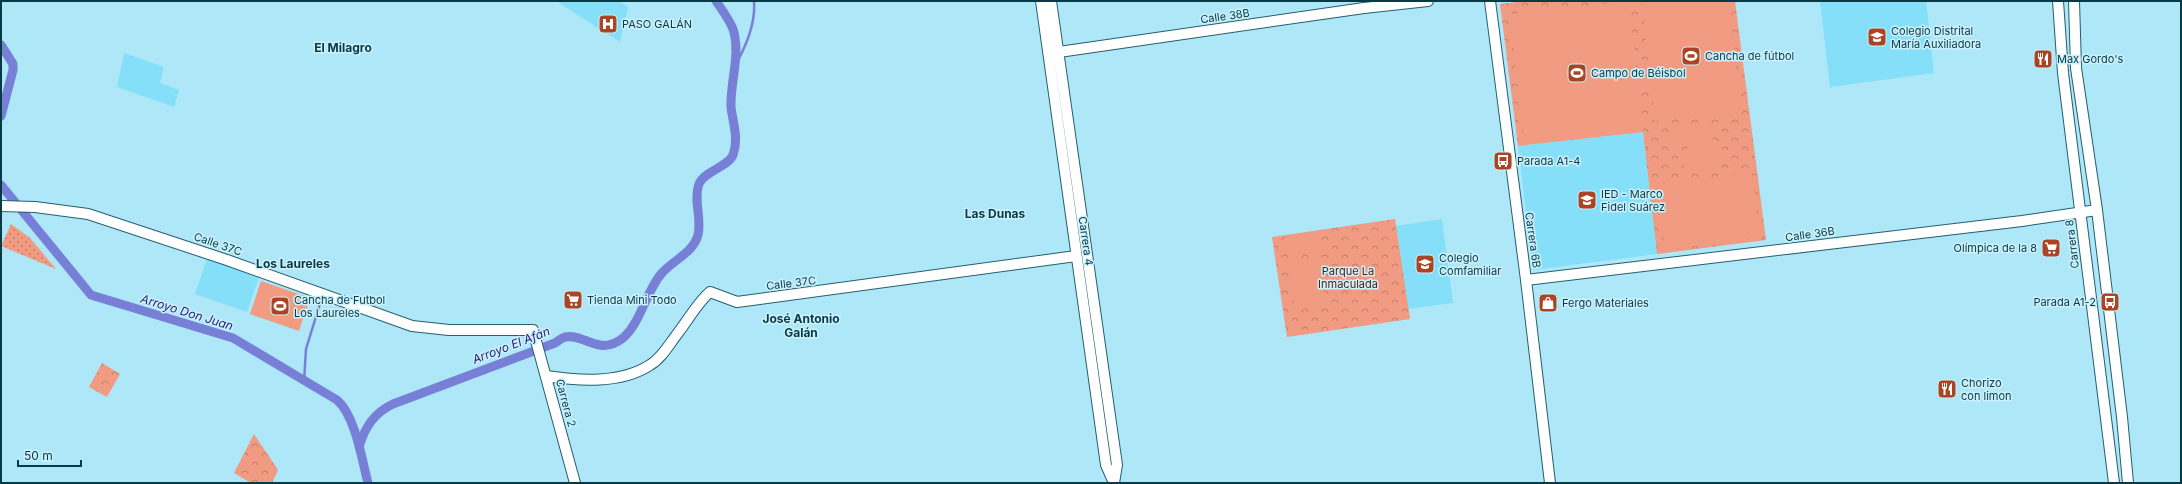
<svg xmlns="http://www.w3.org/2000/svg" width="2182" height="484" viewBox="0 0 2182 484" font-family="Inter,sans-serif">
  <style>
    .built { fill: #85dff8 }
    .grass { fill: url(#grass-dots) }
    .park { fill: url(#park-crowns) }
    .garden { fill: #f19b82 }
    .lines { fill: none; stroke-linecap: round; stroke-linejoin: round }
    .stream { stroke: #7780d6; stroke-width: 2.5 }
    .canal { stroke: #7780d6; stroke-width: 9 }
    .tertiary-casing { stroke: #255e6d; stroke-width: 12 }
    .tertiary { stroke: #fff; stroke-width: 10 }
    .labels { text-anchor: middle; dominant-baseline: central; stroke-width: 3; stroke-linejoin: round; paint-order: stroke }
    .street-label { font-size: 11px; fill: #083a45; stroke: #cbf1fc }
    .poi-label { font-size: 11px; fill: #083a45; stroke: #cbf1fc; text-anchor: start }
    .park-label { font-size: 11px; fill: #571a06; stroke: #cbf1fc }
    .neighbourhood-label { font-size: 12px; font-weight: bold; fill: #083a45; stroke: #cbf1fc }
    .water-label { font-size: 12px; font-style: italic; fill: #261a7f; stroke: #cbf1fc }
  </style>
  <defs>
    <pattern id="grass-dots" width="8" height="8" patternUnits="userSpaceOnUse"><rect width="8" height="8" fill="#f19b82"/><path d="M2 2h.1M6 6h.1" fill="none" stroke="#c17f6c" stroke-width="1.8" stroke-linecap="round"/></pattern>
    <pattern id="park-crowns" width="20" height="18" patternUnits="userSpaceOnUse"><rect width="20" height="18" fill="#f19b82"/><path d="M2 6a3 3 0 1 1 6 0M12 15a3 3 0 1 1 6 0" fill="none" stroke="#c17f6c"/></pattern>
  </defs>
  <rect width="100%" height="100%" fill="#ade7f8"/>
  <path class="built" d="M556,1H619L628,7L620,42Z
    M1820,1H1926L1934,73L1830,87Z
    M124,53L164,67L160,83L179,90L174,107L117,87Z
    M1643,132L1657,254L1533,270L1518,146Z
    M1442,219L1453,303L1408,309L1396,226Z
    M207,259L259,277L247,312L195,294Z"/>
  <path class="grass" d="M11,224L30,238L56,269L1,246Z"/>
  <path class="park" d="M1526,1H1735L1766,240L1657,254L1643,132L1518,146L1500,4Z
    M1395,219L1410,319L1287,337L1272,237Z
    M102,363L120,374L107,397L89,387Z
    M254,434L278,470L272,483H251L234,473Z"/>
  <path class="garden" d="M1629,1L1643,132L1524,144L1510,14Z
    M1642,1H1729L1741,112L1655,121Z
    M1711,121L1713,142L1671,145L1669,125Z
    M1719,145L1722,171L1685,174L1683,149Z
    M1752,172L1760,238L1665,250L1657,184Z
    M1317,233L1319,251L1288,256L1285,237Z
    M1320,259L1326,304L1294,309L1288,263Z
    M261,281L310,298L299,331L250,314Z"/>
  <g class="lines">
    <path class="stream" d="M733,69C745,49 756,25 754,1
      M304,381L306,349L322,297"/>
    <path class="canal" d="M1,45L13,64V70L1,116
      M1,185L91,295L233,338L337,400C355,415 362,460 368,483
      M359,447C365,427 374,413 393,404L555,343C558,341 562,338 565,337C585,333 599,357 623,338C640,324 646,292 661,274C673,260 693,253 698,235C702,218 693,200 699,184C704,171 728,167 733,155C739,138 733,124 731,107C730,82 741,54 733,29C729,19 722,10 716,1"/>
    <defs>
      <path id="tertiary" d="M1041,1L1106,465L1114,483
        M1051,1L1117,465L1114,483
        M1490,1L1526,280L1550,483
        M2058,1L2063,73L2114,483
        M2074,1L2076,68L2097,210L2122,417L2128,483
        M1052,53L1364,8L1428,1
        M1,206L35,207L88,214L227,260L412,326L449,330H533L575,483
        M1526,280L2022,221L2097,210
        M546,376C579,381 621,384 650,365C662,358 670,343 678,333C688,320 698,302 710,292L737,302L1076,256"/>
    </defs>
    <use href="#tertiary" class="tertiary-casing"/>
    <use href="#tertiary" class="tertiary"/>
  </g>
  <defs>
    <symbol id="hospital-square" viewBox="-11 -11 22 22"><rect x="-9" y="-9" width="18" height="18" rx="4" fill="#ac4424" stroke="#cbf1fc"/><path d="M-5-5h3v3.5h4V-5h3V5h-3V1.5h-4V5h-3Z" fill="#fff"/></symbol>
    <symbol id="school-square" viewBox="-11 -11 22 22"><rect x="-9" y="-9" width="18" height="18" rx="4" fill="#ac4424" stroke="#cbf1fc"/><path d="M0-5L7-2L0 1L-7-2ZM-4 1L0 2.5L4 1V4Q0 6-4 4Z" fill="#fff"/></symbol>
    <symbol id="stadium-square" viewBox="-11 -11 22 22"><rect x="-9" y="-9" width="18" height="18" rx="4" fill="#ac4424" stroke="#cbf1fc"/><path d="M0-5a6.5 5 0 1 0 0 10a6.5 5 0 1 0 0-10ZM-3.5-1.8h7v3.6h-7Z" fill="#fff"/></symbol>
    <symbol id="restaurant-square" viewBox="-11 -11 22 22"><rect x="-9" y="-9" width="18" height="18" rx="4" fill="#ac4424" stroke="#cbf1fc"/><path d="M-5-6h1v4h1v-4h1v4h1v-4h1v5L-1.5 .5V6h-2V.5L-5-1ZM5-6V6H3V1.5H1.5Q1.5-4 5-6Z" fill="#fff"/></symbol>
    <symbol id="bus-square" viewBox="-11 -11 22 22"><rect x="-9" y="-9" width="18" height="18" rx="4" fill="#ac4424" stroke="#cbf1fc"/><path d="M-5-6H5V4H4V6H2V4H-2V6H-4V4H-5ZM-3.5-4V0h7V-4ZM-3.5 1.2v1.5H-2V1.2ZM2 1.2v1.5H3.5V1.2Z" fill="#fff"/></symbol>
    <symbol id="supermarket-square" viewBox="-11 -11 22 22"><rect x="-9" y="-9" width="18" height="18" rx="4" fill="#ac4424" stroke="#cbf1fc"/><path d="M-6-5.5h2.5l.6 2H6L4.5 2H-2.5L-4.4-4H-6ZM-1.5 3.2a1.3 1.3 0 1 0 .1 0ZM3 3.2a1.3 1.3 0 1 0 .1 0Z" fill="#fff"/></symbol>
    <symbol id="shop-square" viewBox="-11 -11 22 22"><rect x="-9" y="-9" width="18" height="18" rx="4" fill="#ac4424" stroke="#cbf1fc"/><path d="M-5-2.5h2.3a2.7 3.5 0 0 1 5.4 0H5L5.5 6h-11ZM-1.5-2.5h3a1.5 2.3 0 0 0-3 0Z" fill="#fff"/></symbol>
  </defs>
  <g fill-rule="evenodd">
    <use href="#hospital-square" x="597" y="13" width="22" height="22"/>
    <use href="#school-square" x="1866" y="26" width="22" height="22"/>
    <use href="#stadium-square" x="1680" y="45" width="22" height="22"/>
    <use href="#restaurant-square" x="2032" y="48" width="22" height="22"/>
    <use href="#stadium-square" x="1566" y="62" width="22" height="22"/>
    <use href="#bus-square" x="1492" y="150" width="22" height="22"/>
    <use href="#school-square" x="1576" y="189" width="22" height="22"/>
    <use href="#supermarket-square" x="2040" y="237" width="22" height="22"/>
    <use href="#school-square" x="1414" y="253" width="22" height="22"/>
    <use href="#supermarket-square" x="562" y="289" width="22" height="22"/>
    <use href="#bus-square" x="2099" y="291" width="22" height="22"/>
    <use href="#shop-square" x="1537" y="292" width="22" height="22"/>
    <use href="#stadium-square" x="269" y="295" width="22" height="22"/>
    <use href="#restaurant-square" x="1936" y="378" width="22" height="22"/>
  </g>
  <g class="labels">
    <g class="street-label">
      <text transform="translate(1225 16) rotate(-8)">Calle 38B</text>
      <text transform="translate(1810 234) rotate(-8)">Calle 36B</text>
      <text transform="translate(1533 240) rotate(82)">Carrera 6B</text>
      <text transform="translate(1086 241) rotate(82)">Carrera 4</text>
      <text transform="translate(218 244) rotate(19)">Calle 37C</text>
      <text transform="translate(2072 244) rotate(-97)">Carrera 8</text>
      <text transform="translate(791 283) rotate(-7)">Calle 37C</text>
      <text transform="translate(566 403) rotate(75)">Carrera 2</text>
    </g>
    <g class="poi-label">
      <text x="622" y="24">PASO GALÁN</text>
      <text x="1891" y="31">Colegio Distrital<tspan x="1891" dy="13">María Auxiliadora</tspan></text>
      <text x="1705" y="56">Cancha de fútbol</text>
      <text x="2057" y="59">Max Gordo's</text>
      <text x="1591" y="73">Campo de Béisbol</text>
      <text x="1517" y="161">Parada A1-4</text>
      <text x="1601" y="194">IED - Marco<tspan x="1601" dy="13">Fidel Suárez</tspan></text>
      <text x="2037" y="248" text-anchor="end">Olímpica de la 8</text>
      <text x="1439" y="258">Colegio<tspan x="1439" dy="13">Comfamiliar</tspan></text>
      <text x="294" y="300">Cancha de Futbol<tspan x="294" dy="13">Los Laureles</tspan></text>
      <text x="587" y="300">Tienda Mini Todo</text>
      <text x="2096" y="302" text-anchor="end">Parada A1-2</text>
      <text x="1562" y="303">Fergo Materiales</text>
      <text x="1961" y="383">Chorizo<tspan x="1961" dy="13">con limon</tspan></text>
    </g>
    <g class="park-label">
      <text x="1348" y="271">Parque La<tspan x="1348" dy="13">Inmaculada</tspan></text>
    </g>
    <g class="neighbourhood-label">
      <text x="343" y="47">El Milagro</text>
      <text x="995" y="213">Las Dunas</text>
      <text x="293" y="263">Los Laureles</text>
      <text x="801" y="318">José Antonio<tspan x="801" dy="14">Galán</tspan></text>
    </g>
    <g class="water-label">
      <text transform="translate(187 312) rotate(17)">Arroyo Don Juan</text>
      <text transform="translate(511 345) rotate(-21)">Arroyo El Afán</text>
    </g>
  </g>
  <rect width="2182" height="484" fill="none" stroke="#083a45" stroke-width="4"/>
  <path d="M18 460v6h63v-6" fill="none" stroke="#083a45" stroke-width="2"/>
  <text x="24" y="460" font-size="12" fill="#083a45" stroke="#cbf1fc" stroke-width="3" paint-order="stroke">50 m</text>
</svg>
